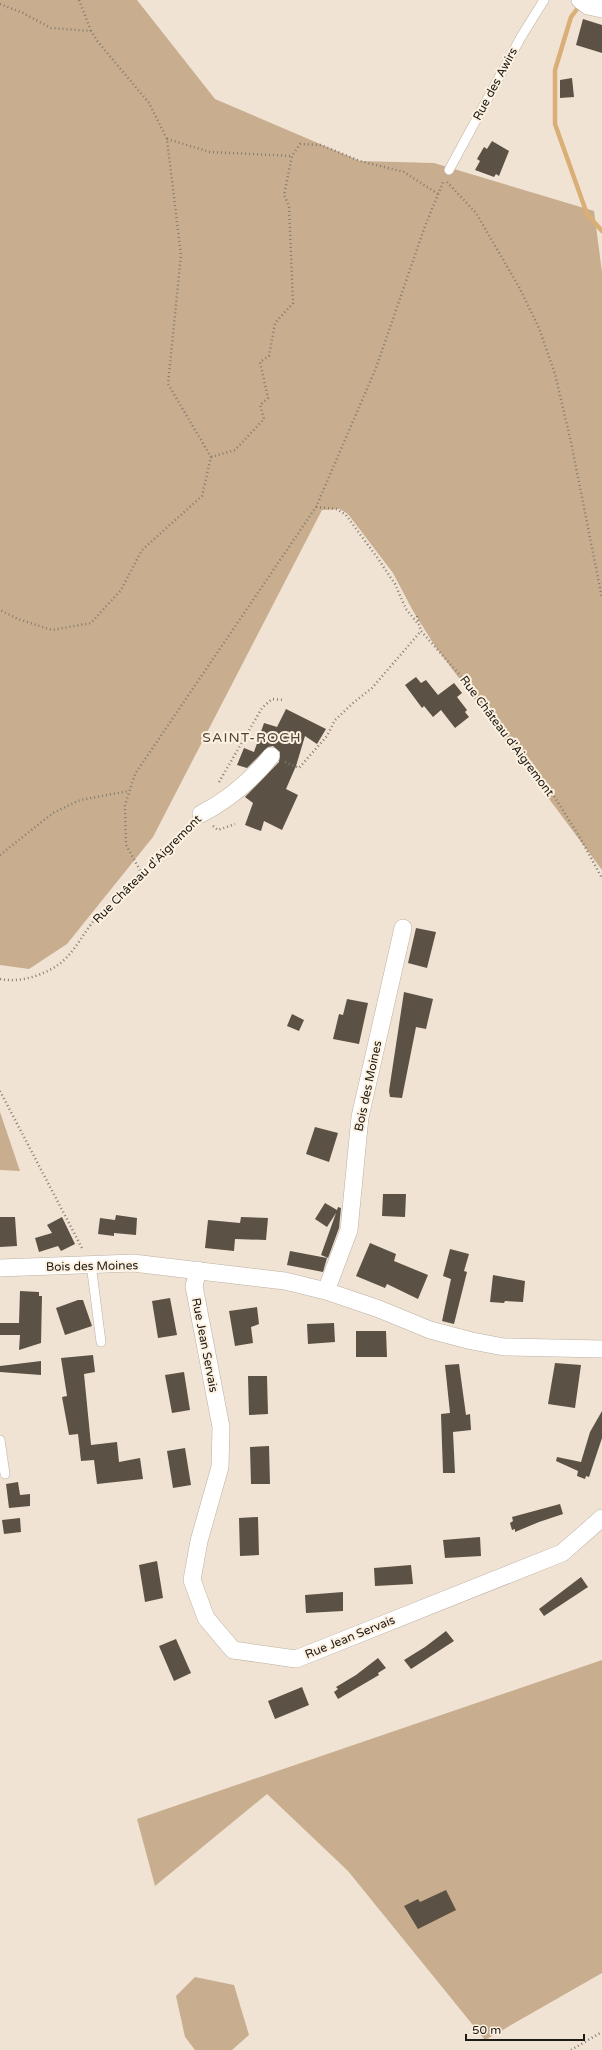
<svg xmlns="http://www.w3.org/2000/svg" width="602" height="2050" viewBox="0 0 602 2050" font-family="'Varela Round',sans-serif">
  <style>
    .green { fill: #c8ae8e }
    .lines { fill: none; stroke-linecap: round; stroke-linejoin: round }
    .stream { stroke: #daaf77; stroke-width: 4.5 }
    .building { fill: #5b5144 }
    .lane-casing { stroke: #bcb0a1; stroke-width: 10 }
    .street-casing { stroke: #bcb0a1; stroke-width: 18 }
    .path { stroke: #847b71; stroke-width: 2.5; stroke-dasharray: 1 3; stroke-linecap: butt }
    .lane { stroke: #fff; stroke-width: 9 }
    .street { stroke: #fff; stroke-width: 17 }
    .labels { text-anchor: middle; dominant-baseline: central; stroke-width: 4; stroke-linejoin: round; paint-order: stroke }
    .street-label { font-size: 12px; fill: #1e1a14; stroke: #fdf1e1 }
    .quarter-label { font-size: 14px; letter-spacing: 1px; fill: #4f4538; stroke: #fdf1e1 }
  </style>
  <rect width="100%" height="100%" fill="#f0e3d4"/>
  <path class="green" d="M0,0H137L215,99L360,161L434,163L594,211L602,272V870L435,646L413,611L393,573L348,514L340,509L322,510L153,837L67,944L29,969L0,965Z
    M0,1112L20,1171L0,1170Z
    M602,1660V1973L485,2040L348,1871L267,1794L155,1886L137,1819Z
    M195,1977L234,1985L249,2035L232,2050H195L185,2037L176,1996Z"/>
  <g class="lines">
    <path class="stream" d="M581,4L571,17L555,70V124L587,214L602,231"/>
  </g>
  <path class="building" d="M583,19L602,25V53L576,45Z
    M572,78L574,97L560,98V80Z
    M492,141L509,151L499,176L496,174L494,177L475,170L480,161L477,159L484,147L487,149Z
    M416,677L421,683L426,680L438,695L454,683L462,693L457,697L467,710L465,712L469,717L455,728L441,710L433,717L424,706L422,708L405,685Z
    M286,709L326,729L317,744L305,736L296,766L286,789L298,795L282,830L264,821L261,831L245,825L253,803L245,797L279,762L280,752L273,746L268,747L247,768L237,765L244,748L254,752L264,723L277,727Z
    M416,928L436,932L427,968L408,963Z
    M404,992L433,999L426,1029L416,1027L402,1098L390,1097L389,1091Z
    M347,999L368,1003L359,1044L333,1039L339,1014L343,1015Z
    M292,1014L304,1020L299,1031L287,1026Z
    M315,1127L338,1133L329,1162L306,1154Z
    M383,1194H406L405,1217L382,1216Z
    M325,1203L337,1210L338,1207L341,1208L339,1228L328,1258L321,1255L336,1213L327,1227L315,1219Z
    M116,1215L137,1218L136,1235L114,1233V1236L98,1234L100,1218L115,1220Z
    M0,1217H15L17,1246L0,1247Z
    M62,1217L75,1244L61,1251L58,1246L39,1252L35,1238L52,1233L47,1225Z
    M241,1217L268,1218L266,1240L235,1239L234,1251L205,1248L208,1220L240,1223Z
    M370,1243L396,1254L394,1261L428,1275L418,1299L387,1284L385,1288L356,1276Z
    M450,1249L469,1254L464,1271L467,1272L454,1324L442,1321L451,1279L443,1276Z
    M290,1251L327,1258L323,1272L287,1265Z
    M493,1275L525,1281L523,1302L505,1301L504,1303L490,1302Z
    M20,1291L39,1292V1296H42L41,1343L19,1350L20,1335H0V1323H19Z
    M170,1298L177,1335L158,1338L152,1301Z
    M78,1300H83L92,1326L65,1335L56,1308Z
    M257,1307L259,1324L251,1327L253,1343L235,1346L229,1311Z
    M334,1323L335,1342L308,1344L307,1324Z
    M356,1331H386L387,1357H356Z
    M93,1355L95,1372L84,1374L91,1445L117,1442L119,1462L140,1458L143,1479L97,1484L94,1460L81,1461L78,1434L69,1435L62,1397L67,1396L61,1358Z
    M41,1361V1375L0,1372V1366Z
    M555,1363L581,1365L575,1408L548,1404Z
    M459,1364L466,1415L470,1414L471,1430L453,1432L455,1473H443L441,1414L450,1413L445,1365Z
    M184,1372L190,1410L172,1413L165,1375Z
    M248,1376H267L268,1414L249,1415Z
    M602,1411V1438L589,1477L586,1476L585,1479L577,1476L578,1471L556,1461L557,1457L581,1462L590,1432Z
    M269,1446L270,1484H251L250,1447Z
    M185,1448L191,1485L173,1488L167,1451Z
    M18,1482L20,1495L30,1494V1506L9,1508L6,1484Z
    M560,1504L563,1514L539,1522L515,1532V1529L512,1530L510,1523L513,1521L512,1517Z
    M258,1517L259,1555L240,1556L239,1518Z
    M20,1518L21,1532L4,1534L2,1520Z
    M480,1537L481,1556L445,1558L443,1540Z
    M157,1561L163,1598L145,1602L139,1565Z
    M411,1565L413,1584L375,1586L374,1568Z
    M581,1577L588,1587L544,1616L539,1609Z
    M343,1592V1611L306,1613L305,1595Z
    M446,1631L454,1641L411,1669L404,1660L425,1647Z
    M176,1639L191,1673L174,1681L159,1646Z
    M378,1658L386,1668L378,1673L379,1675L338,1699L334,1692L338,1689L336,1687L356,1675Z
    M302,1687L309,1705L275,1719L268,1701Z
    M446,1890L456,1910L418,1929L404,1906L418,1899L420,1902Z"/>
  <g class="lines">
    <defs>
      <path id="lane" d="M449,170L521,37L544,0
        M91,1264L101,1342
        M0,1440L5,1474"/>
      <path id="street" d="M580,0L588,6L602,9
        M201,814C228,800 252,780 271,756
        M0,1268L133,1263L285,1281L326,1291L379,1309L430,1330L472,1341L504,1347L602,1349
        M198,1270L194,1286L221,1427L220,1467L199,1541L192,1580L206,1618L233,1650L296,1659L562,1553L602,1518
        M326,1291L349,1230L360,1117L403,928"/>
    </defs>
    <use href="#lane" class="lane-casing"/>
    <use href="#street" class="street-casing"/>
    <path class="path" d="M79,0L91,31
      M0,4L23,13L51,28L91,31L98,42L149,103L167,139L181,255L168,384L211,457L202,496L142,550L121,590L91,623L52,630L18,619L0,610
      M167,139L210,152L292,156
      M447,182L476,213L519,287L539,328L555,374L571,442L602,598
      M211,457L235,450L264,419L260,405L268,398L260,362L269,356L275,323L293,303L289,206L284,195L292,156L300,144L321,145L360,161L404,172L438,194
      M316,507L337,509L346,515L379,560L395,584L406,609L419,625
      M417,616L421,631
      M285,762L299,768L327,736L335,720L353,703L372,688L421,631L466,682L554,796L579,836L602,878
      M219,782L262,708L272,699L284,700
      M213,826L218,830L235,824
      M0,855L53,813L80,800L129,791
      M142,874L126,845L125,805L135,774L316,507L376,368L425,226L444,180
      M0,979C18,983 42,976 58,965C74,954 83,933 96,918C124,885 165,859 192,825
      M0,1091L83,1250
      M571,2050L602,2032"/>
    <use href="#lane" class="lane"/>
    <use href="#street" class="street"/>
  </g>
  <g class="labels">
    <g class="street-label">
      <text transform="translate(495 84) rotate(-62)">Rue des Awirs</text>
      <text transform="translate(507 736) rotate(53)">Rue Château d'Aigremont</text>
      <text transform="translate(147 869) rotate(-45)">Rue Château d'Aigremont</text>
      <text transform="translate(368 1086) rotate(-78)">Bois des Moines</text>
      <text transform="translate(92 1266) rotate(-1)">Bois des Moines</text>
      <text transform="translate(205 1345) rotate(79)">Rue Jean Servais</text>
      <text transform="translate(350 1637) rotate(-22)">Rue Jean Servais</text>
    </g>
    <g class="quarter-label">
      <text x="252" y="737">SAINT-ROCH</text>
    </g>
  </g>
  <path d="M466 2034v6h118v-6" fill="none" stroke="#1e1a14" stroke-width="2"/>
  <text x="472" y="2034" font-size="12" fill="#1e1a14" stroke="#fdf1e1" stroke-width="3" paint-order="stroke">50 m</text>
</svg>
